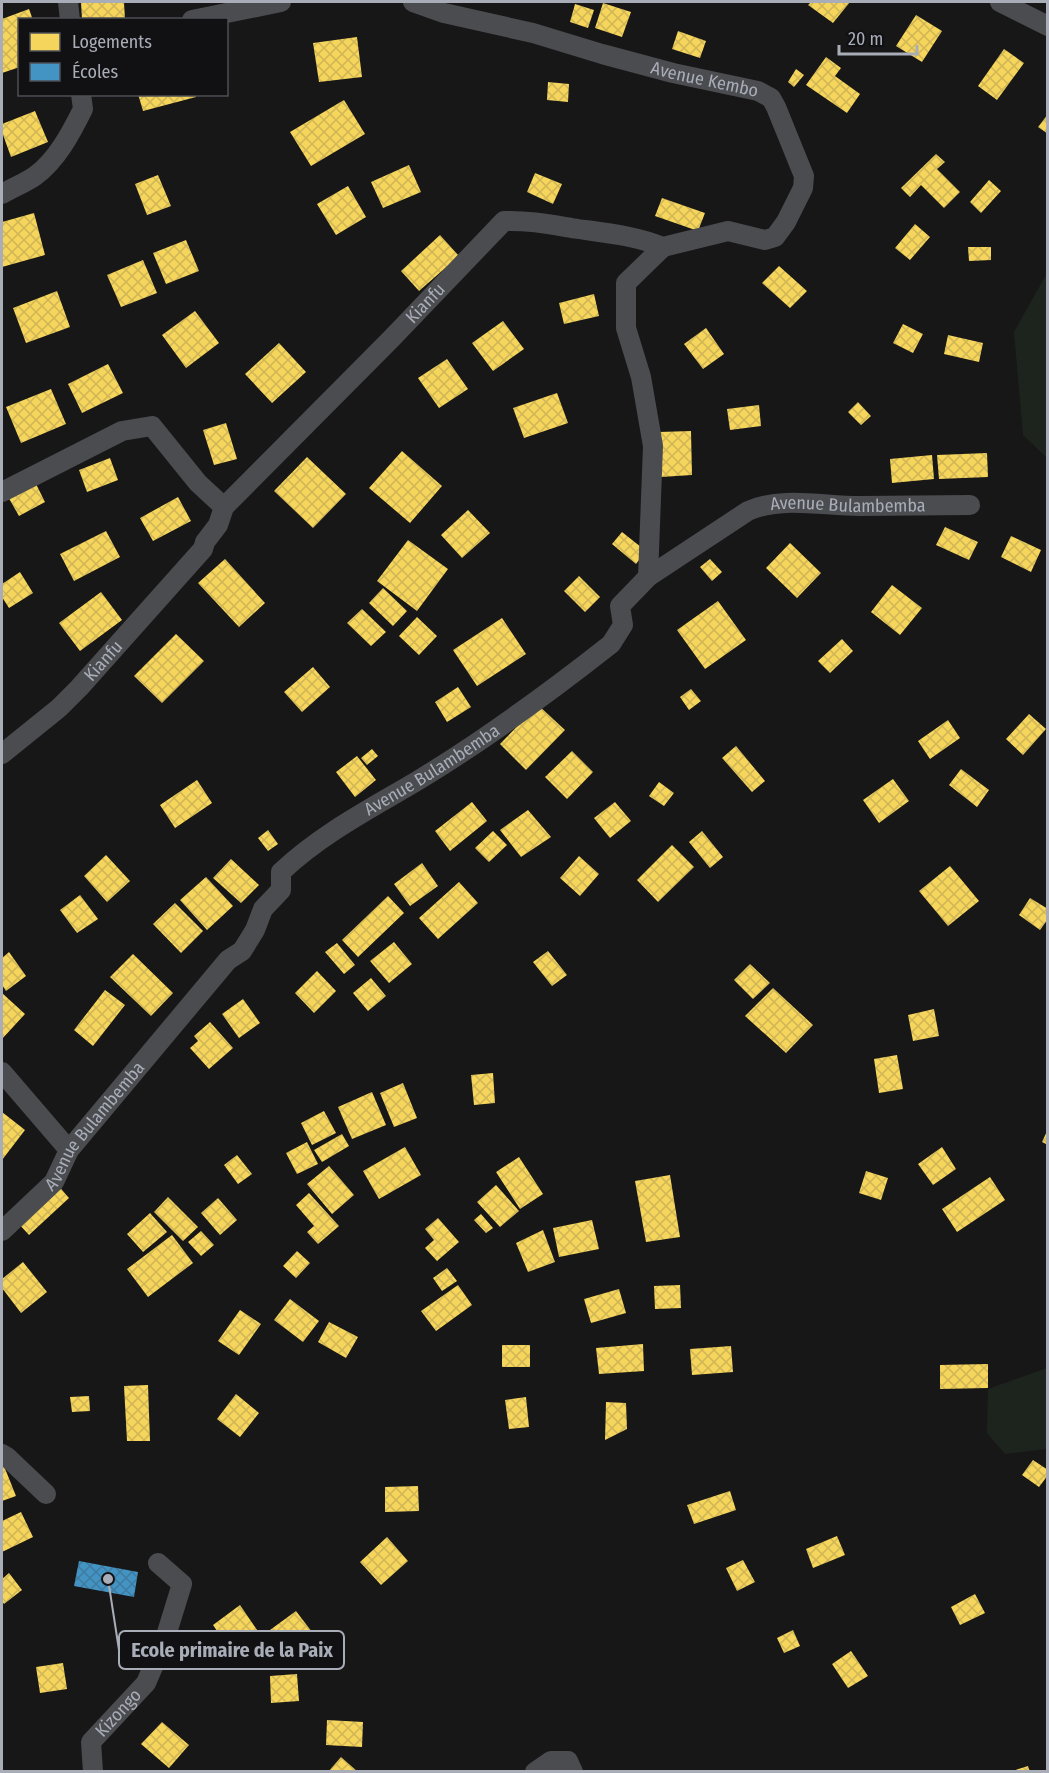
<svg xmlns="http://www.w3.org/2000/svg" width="1049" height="1773" viewBox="0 0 1049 1773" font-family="'Fira Sans Condensed',sans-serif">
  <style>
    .grass { fill: #1d241e }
    .homes { fill: url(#homes-cross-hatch) }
    .schools { fill: url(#schools-cross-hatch) }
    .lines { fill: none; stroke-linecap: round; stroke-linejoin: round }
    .minor { stroke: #4b4c50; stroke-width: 20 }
    .labels { text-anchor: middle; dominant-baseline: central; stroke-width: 6; stroke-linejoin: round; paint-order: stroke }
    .street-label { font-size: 18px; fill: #a8adb8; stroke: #111113 }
    .leader { fill: none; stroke: #a8adb8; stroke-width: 2 }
    .callout-dot { fill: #a8adb8; stroke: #111113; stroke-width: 2 }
    .callout { fill: #111113; stroke: #a8adb8; stroke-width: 2 }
    .callout-label { font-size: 20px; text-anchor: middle; font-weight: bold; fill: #a8adb8 }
  </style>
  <defs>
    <pattern id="homes-cross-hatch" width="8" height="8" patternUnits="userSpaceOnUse" patternTransform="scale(1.5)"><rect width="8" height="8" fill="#f6d55c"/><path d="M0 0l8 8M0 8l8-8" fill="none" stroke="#cfb555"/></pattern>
    <pattern id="schools-cross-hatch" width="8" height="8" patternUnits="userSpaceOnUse" patternTransform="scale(1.5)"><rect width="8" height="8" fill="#4393c3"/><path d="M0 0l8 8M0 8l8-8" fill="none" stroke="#3f7ba0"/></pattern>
  </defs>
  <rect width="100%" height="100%" fill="#171717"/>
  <path class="grass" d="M1047,273L1048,458H1047L1023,435L1014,332Z
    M1047,1368V1449L1005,1454L987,1433L988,1389Z"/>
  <path class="homes" d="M81,2H124L125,20H82Z
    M811,2H850L833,23L808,5Z
    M603,3L631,12L622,37L595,28Z
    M575,4L594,10L588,28L570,22Z
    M29,9L33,20H20V67L2,73V19Z
    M916,15L942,31L922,62L896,46Z
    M678,31L706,41L700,58L672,49Z
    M357,37L362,77L319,82L313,43Z
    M1004,49L1024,63L997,100L978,86Z
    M826,57L841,68L835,76L860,94L847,113L806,85Z
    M796,69L804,75L794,87L788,82Z
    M548,82L569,84L568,102L547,100Z
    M138,94H195L196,97L143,111Z
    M344,100L365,134L311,166L290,132Z
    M35,111L48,142L11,157L2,132V124Z
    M1048,114V134L1038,127Z
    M936,154L945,162L937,169L960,192L944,208L921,185L910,197L901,188Z
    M409,165L421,192L383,208L371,182Z
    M535,173L562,184L553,204L527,192Z
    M158,175L171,206L147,215L135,184Z
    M989,180L1001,191L981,213L970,202Z
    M348,186L366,217L336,235L317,204Z
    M662,198L705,213L698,231L655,216Z
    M34,213L45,255L2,267V222Z
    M915,224L930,237L910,260L895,248Z
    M440,235L459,256L419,291L401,271Z
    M186,240L199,271L166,284L153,253Z
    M968,247H991V260L969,261Z
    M143,260L157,293L121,307L107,275Z
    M779,266L807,291L790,308L762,283Z
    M57,291L70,327L26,343L13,308Z
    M594,294L599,316L564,324L559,303Z
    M195,311L219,343L186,368L162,335Z
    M503,321L524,349L493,371L472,343Z
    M903,324L923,334L913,353L893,343Z
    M706,328L724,354L703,369L684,344Z
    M948,335L983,343L979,362L944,354Z
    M279,343L306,372L272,403L245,374Z
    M447,359L468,389L439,408L418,378Z
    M108,364L123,393L82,413L68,384Z
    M51,389L66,424L21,443L6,407Z
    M557,393L568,423L524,438L513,408Z
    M858,402L871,416L861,425L848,412Z
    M759,405L761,426L730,430L727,409Z
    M226,423L237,459L214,465L203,430Z
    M691,431L692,475L661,477L659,432Z
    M402,451L442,486L410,523L369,488Z
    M987,453L988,477L939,479L937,455Z
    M932,455L934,479L892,483L890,459Z
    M307,457L346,494L313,528L274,491Z
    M110,458L118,480L87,492L79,470Z
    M34,480L45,502L19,516L7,495Z
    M178,497L191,521L153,541L140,518Z
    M468,510L490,533L462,558L441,535Z
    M945,527L978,542L969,560L936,545Z
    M106,531L120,557L74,581L60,554Z
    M622,532L646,551L636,564L612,544Z
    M1011,536L1041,550L1031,572L1001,557Z
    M408,540L448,569L417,611L377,581Z
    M790,543L821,573L797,598L766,568Z
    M225,559L265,603L239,627L198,583Z
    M710,559L722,572L712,581L700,567Z
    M20,572L33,593L9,608L2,597V584Z
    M579,576L600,597L585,612L564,591Z
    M892,585L922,608L900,635L871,612Z
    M383,588L407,611L393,626L369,603Z
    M101,592L122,620L80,651L59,623Z
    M718,601L746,640L705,669L677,630Z
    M362,609L386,632L371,646L347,623Z
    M417,617L437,636L419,655L399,636Z
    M502,618L526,654L477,686L453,650Z
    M176,634L204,661L162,703L134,676Z
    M842,639L853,651L830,673L818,661Z
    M313,667L330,687L302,712L284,692Z
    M458,687L471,707L447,722L435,702Z
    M691,689L701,701L689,710L680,697Z
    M538,705L565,730L526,770L500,744Z
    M1029,714L1046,729L1023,755L1006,739Z
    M948,720L960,738L930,759L918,741Z
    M736,746L765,781L752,792L722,758Z
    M372,749L378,756L367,765L361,758Z
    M572,751L593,772L567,799L545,777Z
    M357,756L376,780L355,797L336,772Z
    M961,769L989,790L977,807L949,785Z
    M893,779L909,801L879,823L863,800Z
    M197,780L212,803L175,828L160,805Z
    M659,782L674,793L664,806L649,796Z
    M472,802L487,821L450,851L435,831Z
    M615,802L631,821L610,838L594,818Z
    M528,810L551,837L521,857L500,830Z
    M268,830L278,844L268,851L258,838Z
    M493,831L507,845L489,862L475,848Z
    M702,831L723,857L710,868L689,842Z
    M672,845L694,867L658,902L637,880Z
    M106,855L130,881L107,902L84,876Z
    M579,856L599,874L580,896L560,878Z
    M231,859L259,885L241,903L213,878Z
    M422,863L438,886L410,906L394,884Z
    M950,866L979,901L948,926L919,891Z
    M206,877L233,906L207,930L180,900Z
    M459,882L478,903L438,939L419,918Z
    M80,895L98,919L77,933L60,910Z
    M388,896L404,913L358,957L342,940Z
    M1030,898L1048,909V919L1040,930L1019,915Z
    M175,903L203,931L181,953L153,924Z
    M394,942L412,964L389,983L370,961Z
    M337,943L355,965L344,974L325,952Z
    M548,951L567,975L552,986L533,962Z
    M9,952L26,976L6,991L2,985V958Z
    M133,954L173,993L151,1016L110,977Z
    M750,964L770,983L753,999L734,980Z
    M317,971L336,991L314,1013L295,993Z
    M371,978L386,996L368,1011L353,993Z
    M773,988L813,1025L786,1053L745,1016Z
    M105,990L125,1005L93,1046L74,1030Z
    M2,993L25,1014L2,1039Z
    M243,999L260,1023L239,1038L222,1014Z
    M934,1009L939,1036L913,1041L908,1015Z
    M210,1022L233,1048L209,1069L190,1048L198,1041L194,1036Z
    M897,1055L903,1089L879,1093L874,1059Z
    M493,1073L495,1103L474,1105L471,1075Z
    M403,1083L417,1118L394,1127L380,1093Z
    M372,1092L386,1125L352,1139L338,1107Z
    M324,1111L336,1133L312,1145L301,1123Z
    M2,1112L25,1130L2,1160Z
    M1048,1129V1145L1042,1142Z
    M342,1134L349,1146L322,1162L314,1150Z
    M307,1142L318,1164L297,1174L286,1153Z
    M405,1147L421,1175L379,1199L363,1171Z
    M942,1147L956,1169L933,1185L918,1164Z
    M237,1155L252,1174L238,1184L224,1165Z
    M519,1157L543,1194L520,1209L496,1172Z
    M329,1166L354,1195L332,1214L307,1184Z
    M866,1171L888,1178L881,1200L859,1193Z
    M670,1175L680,1237L646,1242L635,1181Z
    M990,1177L1005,1200L957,1232L942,1209Z
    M57,1184L69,1198L29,1235L17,1222Z
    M496,1185L519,1211L500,1227L477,1202Z
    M309,1193L339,1226L318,1244L307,1232L314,1226L296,1205Z
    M168,1197L198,1227L183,1241L154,1212Z
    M218,1198L237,1220L220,1235L201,1213Z
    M150,1213L167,1232L143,1252L127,1234Z
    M481,1214L493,1228L486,1233L474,1220Z
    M438,1218L459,1242L437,1261L425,1248L434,1240L425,1229Z
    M592,1220L599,1249L559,1257L553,1228Z
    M543,1230L555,1262L528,1272L516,1243Z
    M201,1231L214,1245L201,1256L188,1242Z
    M172,1235L193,1263L148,1297L127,1269Z
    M297,1251L310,1263L296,1278L283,1266Z
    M23,1262L47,1292L21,1313L2,1288V1279Z
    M447,1268L457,1281L442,1291L433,1278Z
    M458,1285L472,1305L436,1331L421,1311Z
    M680,1285L681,1308L655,1309L654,1286Z
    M619,1289L626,1313L591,1323L584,1299Z
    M290,1299L319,1321L303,1342L274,1320Z
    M240,1310L261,1324L239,1355L218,1341Z
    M329,1322L358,1337L346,1358L318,1342Z
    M643,1344L644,1371L599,1374L596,1348Z
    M502,1345H530V1367H502Z
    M731,1346L733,1372L692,1375L690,1349Z
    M988,1364V1388L940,1389V1365Z
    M148,1385L150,1441H127L124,1386Z
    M236,1394L259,1413L240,1437L217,1419Z
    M89,1396L90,1411L72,1412L70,1397Z
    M526,1397L529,1427L509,1429L505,1400Z
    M606,1402L626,1403L627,1429L605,1440Z
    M1033,1460L1048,1470V1475L1039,1487L1022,1475Z
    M2,1461L16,1496L2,1501Z
    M418,1486L419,1511L385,1512V1487Z
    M730,1491L736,1510L694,1524L687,1505Z
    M21,1512L33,1537L2,1552V1521Z
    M837,1536L845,1555L813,1568L806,1549Z
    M387,1537L408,1561L381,1585L360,1562Z
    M743,1560L755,1582L737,1591L726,1568Z
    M9,1573L22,1590L4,1604L2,1601V1579Z
    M975,1594L985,1613L960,1625L951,1607Z
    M240,1605L266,1643L238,1662L213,1625Z
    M296,1611L312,1632L286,1651L270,1630Z
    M793,1630L800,1646L784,1653L777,1638Z
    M851,1651L868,1676L848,1688L832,1664Z
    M63,1663L67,1689L40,1693L36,1667Z
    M297,1674L299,1701L271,1703L270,1676Z
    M327,1720L363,1722L362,1747L326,1745Z
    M162,1722L189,1745L169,1768L141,1744Z
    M341,1757L358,1772H328Z
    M1028,1766L1030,1772H1012V1771Z"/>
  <path class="schools" d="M79,1561L138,1572L134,1597L74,1586Z"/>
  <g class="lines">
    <g class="minor">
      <path d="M68,2L70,20"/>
      <path id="s1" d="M413,2L444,13L533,33L602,54L673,73L758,91L771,98L776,107L804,176L803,188L786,222L775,237L765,240L728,231L663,247"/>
      <path d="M1000,2L1048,26"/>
      <path d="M192,20L281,2"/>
      <path d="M2,194C12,188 25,183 35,176C57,160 71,133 83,109L81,94"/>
      <path d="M2,492L122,431L152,426L198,483L224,507"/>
      <path d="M648,577L653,446L641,377L626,328V283L663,247"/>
      <path id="s2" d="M2,754L59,708L79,688L203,549L205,542L218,525L224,507L392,338L504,221C529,220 553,225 578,229C607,233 636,236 663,247"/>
      <path d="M2,1072L69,1150"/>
      <path id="s3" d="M2,1231L54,1182L69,1150L228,960L242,951L255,930L263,909L281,890V872C321,834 370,809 417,781C483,741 550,692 611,644L623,625L620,606L648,577L748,511C781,496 823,506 859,506C896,506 933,505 970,505"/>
      <path d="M2,1454L7,1457L46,1494"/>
      <path id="s4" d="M93,1772L91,1742L146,1683L165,1639L182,1584L158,1563"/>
      <path d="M535,1772L551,1761H568L573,1772"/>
    </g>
  </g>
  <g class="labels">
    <g class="street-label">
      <text stroke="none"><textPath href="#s1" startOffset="302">Avenue Kembo</textPath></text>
      <text stroke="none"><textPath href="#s2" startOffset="622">Kianfu</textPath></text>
      <text stroke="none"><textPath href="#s3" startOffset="1167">Avenue Bulambemba</textPath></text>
      <text stroke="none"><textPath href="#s2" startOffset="138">Kianfu</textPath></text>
      <text stroke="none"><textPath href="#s3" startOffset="645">Avenue Bulambemba</textPath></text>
      <text stroke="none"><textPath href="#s3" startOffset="141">Avenue Bulambemba</textPath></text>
      <text stroke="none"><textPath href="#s4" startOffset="70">Kizongo</textPath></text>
    </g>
  </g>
  <path class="leader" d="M108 1579L119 1650"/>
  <circle class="callout-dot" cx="108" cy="1579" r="6"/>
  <rect class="callout" x="119" y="1631" width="225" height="38" rx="6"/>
  <g class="callout-label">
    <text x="232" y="1657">Ecole primaire de la Paix</text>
  </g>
  <rect width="1049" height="1773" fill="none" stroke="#a8adb8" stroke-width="6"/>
  <rect x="18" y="18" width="210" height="78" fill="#111113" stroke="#4d4f55" stroke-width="1.5"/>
  <rect x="30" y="33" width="30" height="18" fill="#f6d55c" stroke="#4d4f55" stroke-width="1.5"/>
  <text x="72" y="48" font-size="18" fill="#a8adb8">Logements</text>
  <rect x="30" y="63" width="30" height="18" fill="#4393c3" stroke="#4d4f55" stroke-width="1.5"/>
  <text x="72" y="78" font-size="18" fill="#a8adb8">Écoles</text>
  <path d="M839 45v9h78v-9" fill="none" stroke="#a8adb8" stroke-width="3"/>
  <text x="848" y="45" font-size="18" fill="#a8adb8" stroke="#111113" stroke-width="4.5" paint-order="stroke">20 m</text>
</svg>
